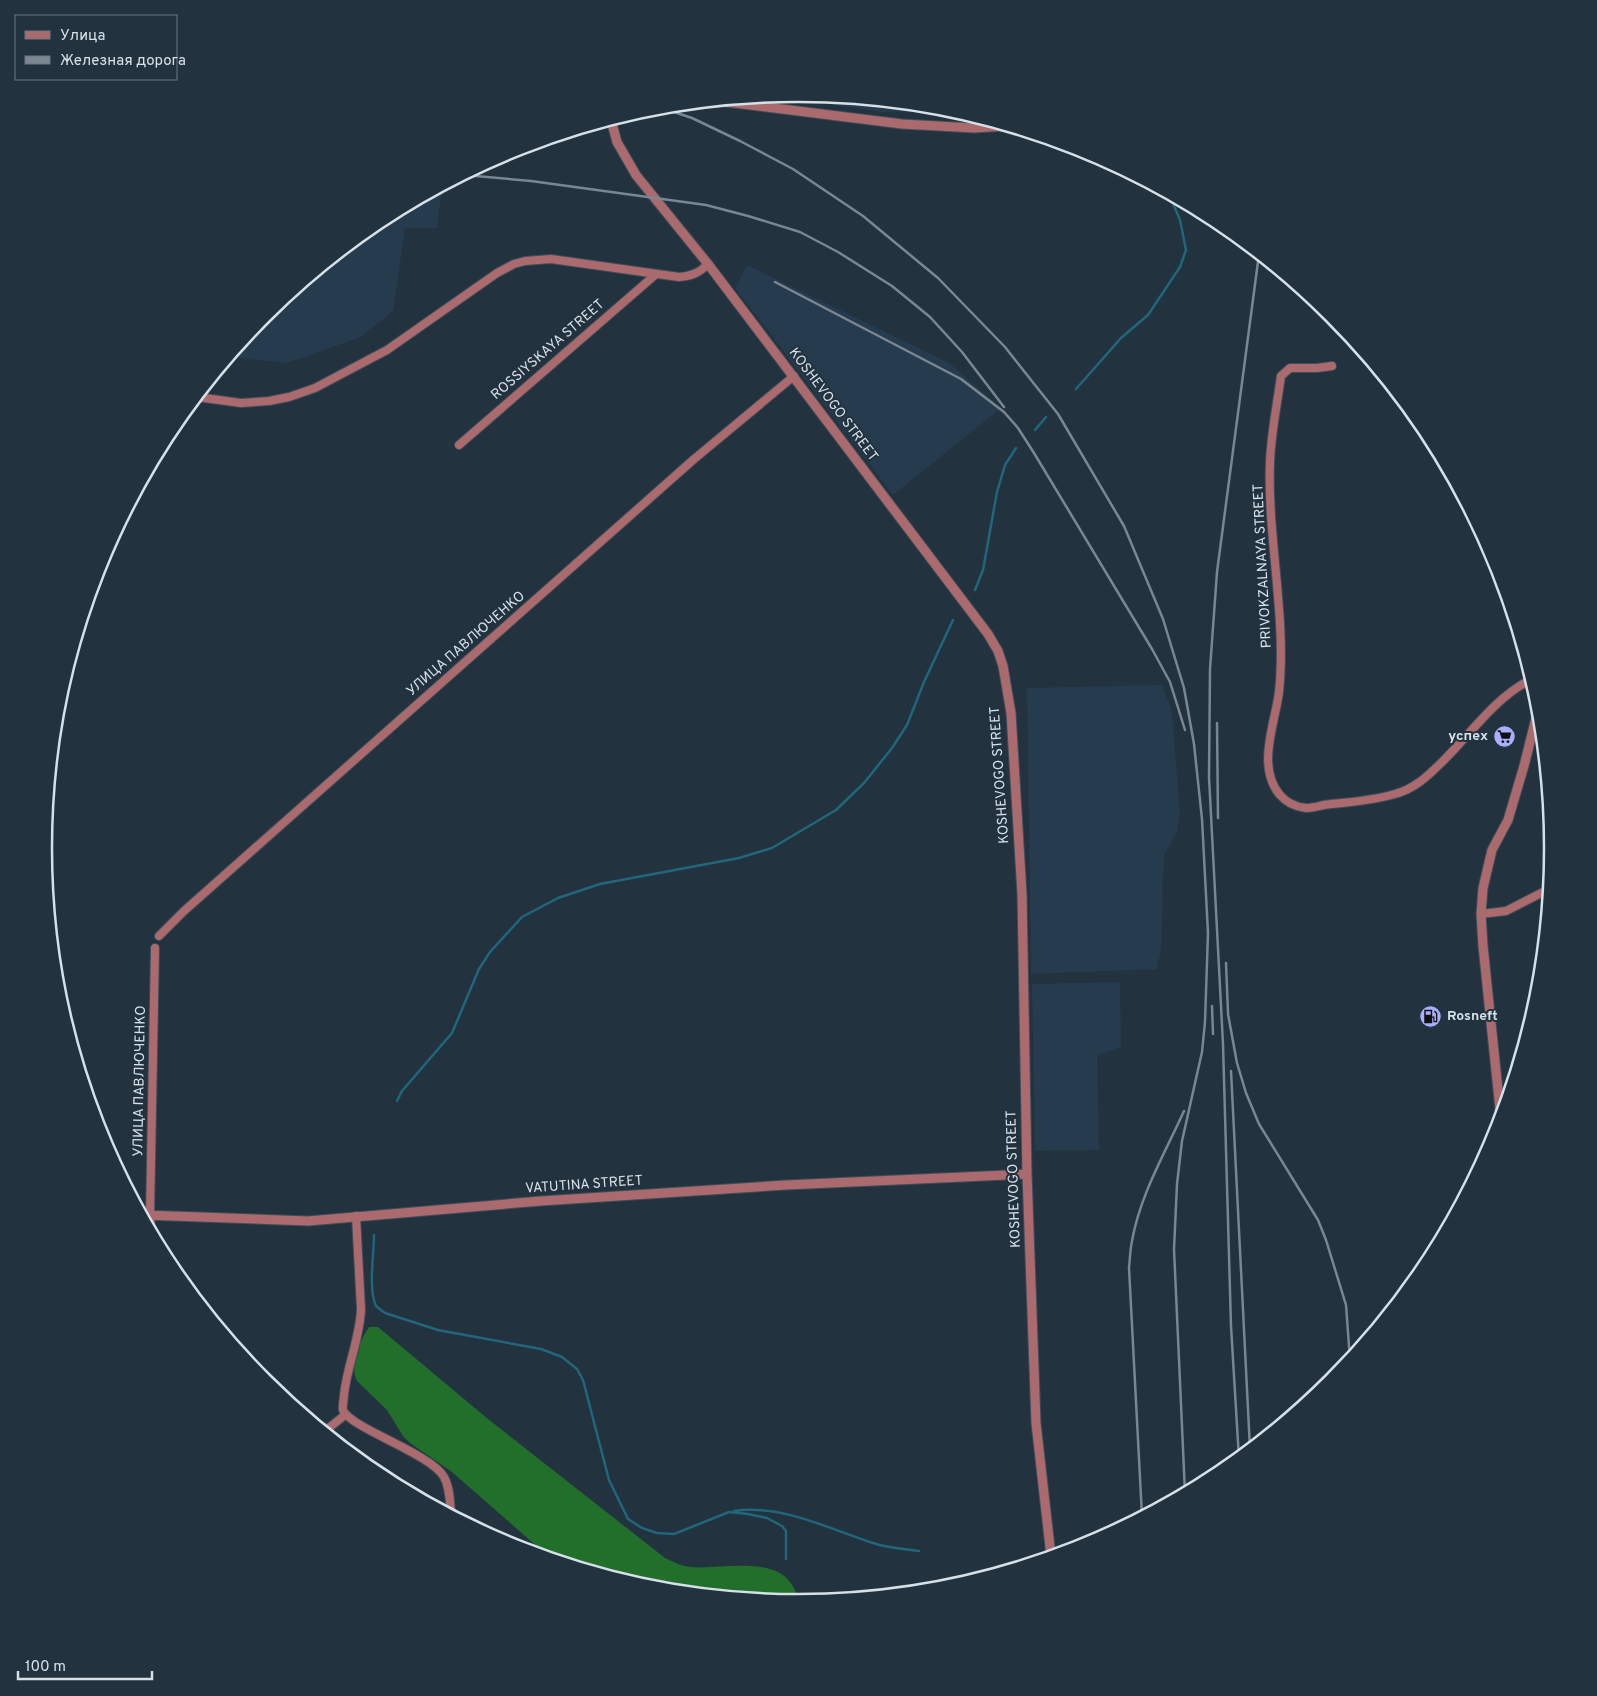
<svg xmlns="http://www.w3.org/2000/svg" width="1597" height="1696" viewBox="0 0 1597 1696" font-family="Overpass,sans-serif">
  <style>
    .built { fill: #263c4e }
    .forest { fill: #226f2c }
    .lines { fill: none; stroke-linecap: round; stroke-linejoin: round }
    .stream { stroke: #21667b; stroke-width: 2.5 }
    .minor-casing { stroke: #3f4e5a; stroke-width: 10 }
    .tertiary-casing { stroke: #3f4e5a; stroke-width: 11 }
    .minor { stroke: #ab6a6d; stroke-width: 8 }
    .tertiary { stroke: #ab6a6d; stroke-width: 9 }
    .rail { stroke: #7a8792; stroke-width: 2.5 }
    .labels { text-anchor: middle; dominant-baseline: central; stroke-width: 4; stroke-linejoin: round; paint-order: stroke }
    .street-label { font-size: 14px; fill: #d6e0e8; stroke: #22323f }
    .poi-label { font-size: 14px; font-weight: bold; fill: #d6e0e8; stroke: #22323f; text-anchor: end }
    .rim { fill: none; stroke: #d6e0e8; stroke-width: 2.5 }
  </style>
  <rect width="100%" height="100%" fill="#22323f"/>
  <path class="built" d="M799,93L946,108L954,110L881,112L774,96Z
    M442,187L437,228H405L393,311L361,337L287,363L229,357L265,314L379,220Z
    M747,265L949,363L1001,408L893,495L735,288Z
    M1162,685L1172,712L1180,816L1177,832L1164,855L1161,949L1157,969L1031,974L1027,688Z
    M1120,982L1121,1047L1097,1055L1099,1150L1035,1151L1032,984Z"/>
  <path class="forest" d="M369,1327H378L488,1419L665,1558C674,1562 681,1566 690,1567C718,1570 771,1556 790,1582C795,1588 797,1595 799,1603L651,1588L551,1558L541,1550L452,1472L410,1443L403,1436L387,1410L357,1381C349,1365 360,1340 369,1327Z"/>
  <g class="lines">
    <path class="stream" d="M1076,389L1121,338L1148,315L1180,267L1186,250L1180,220L1169,194
      M1035,430L1046,417
      M975,590L983,570L997,492L1005,465L1016,448
      M397,1101L402,1091L452,1033L479,969L490,952L522,917L558,898L600,884L739,858L772,848L836,810L864,783L892,748L907,725L924,682L953,620
      M374,1235C374,1253 368,1290 376,1306C379,1309 382,1311 385,1313L438,1330L541,1349L562,1357L577,1369L583,1380L609,1480L628,1519L642,1528L657,1533L674,1534L729,1512L748,1514L767,1518L782,1526L786,1531V1559
      M734,1511C782,1504 829,1529 873,1543C888,1548 904,1549 919,1551"/>
    <defs>
      <path id="minor" d="M1332,366L1317,368H1290L1281,376C1277,405 1271,434 1270,462C1267,537 1287,618 1279,692C1275,724 1256,767 1280,795C1286,802 1296,807 1306,808C1312,808 1319,806 1324,805C1348,802 1372,801 1395,794C1414,789 1428,776 1441,763C1471,734 1495,697 1532,679
        M197,397L241,403L269,401L289,397L315,388L387,350L497,273L514,264L525,261L551,259L679,277C692,276 699,273 708,264
        M459,445L655,275
        M1481,914L1506,911L1549,889
        M159,936L184,911L693,460L794,376
        M150,1215L155,948
        M356,1216L361,1309C360,1338 347,1366 344,1395C344,1400 342,1406 343,1410C345,1415 350,1418 354,1421C375,1436 434,1458 444,1477C450,1488 450,1502 451,1514
        M325,1431L345,1415"/>
      <path id="tertiary" d="M718,101L902,124L974,128L1006,126
        M611,120L617,142L636,175L708,264L988,634L998,651L1003,666L1011,713L1022,894L1027,1174L1036,1423L1051,1556
        M1501,1119L1483,946L1481,914L1483,888L1492,850L1508,820L1524,766L1539,706
        M143,1215L308,1221L541,1201L786,1185L1027,1174
        M150,1215V1229"/>
    </defs>
    <use href="#minor" class="minor-casing"/>
    <use href="#tertiary" class="tertiary-casing"/>
    <use href="#minor" class="minor"/>
    <use href="#tertiary" class="tertiary"/>
    <path class="rail" d="M659,107L692,118L740,141L793,169L863,216L938,278L1005,347L1058,414L1124,526L1163,619L1184,688L1194,744L1202,819L1208,933L1205,1022L1202,1052L1182,1141L1177,1184L1174,1249L1185,1493
      M464,175L531,181L706,205L748,216L800,232L838,252L892,286L930,317L962,352L1004,407
      M775,282L961,379L1004,412L1018,428L1034,453L1152,649L1170,682L1185,730
      M1217,723L1218,818
      M1226,963L1228,1013
      M1212,1006L1213,1034
      M1228,1014L1237,1063L1246,1093L1259,1124L1318,1220L1326,1240L1346,1305L1350,1360
      M1231,1071L1250,1449
      M1239,1459L1231,1326L1223,1044L1209,777L1210,669L1217,572L1259,254
      M1142,1516L1129,1268C1130,1259 1130,1250 1132,1241C1140,1195 1165,1153 1184,1111"/>
  </g>
  <defs>
    <symbol id="supermarket-disc" viewBox="-11 -11 22 22"><circle r="9.5" fill="#abaffb" stroke="#22323f"/><path d="M-6-5.5h2.5l.6 2H6L4.5 2H-2.5L-4.4-4H-6ZM-1.5 3.2a1.3 1.3 0 1 0 .1 0ZM3 3.2a1.3 1.3 0 1 0 .1 0Z" fill="#111"/></symbol>
    <symbol id="fuel-disc" viewBox="-11 -11 22 22"><circle r="9.5" fill="#abaffb" stroke="#22323f"/><path d="M-5.5-6h7V0h2V4h1.3V-2.5L3-4.5l.8-.8L6-3V5H2.5V1h-1V6h-7ZM-4.2-4.7v3.2H.2V-4.7Z" fill="#111"/></symbol>
  </defs>
  <g fill-rule="evenodd">
    <use href="#supermarket-disc" x="1492" y="724" width="25" height="25"/>
    <use href="#fuel-disc" x="1418" y="1004" width="25" height="25"/>
  </g>
  <g class="labels">
    <g class="street-label">
      <text transform="translate(548 350) rotate(-41)">ROSSIYSKAYA STREET</text>
      <text transform="translate(833 405) rotate(53)">KOSHEVOGO STREET</text>
      <text transform="translate(1263 566) rotate(-93)">PRIVOKZALNAYA STREET</text>
      <text transform="translate(466 644) rotate(-41)">УЛИЦА ПАВЛЮЧЕНКО</text>
      <text transform="translate(1000 775) rotate(-94)">KOSHEVOGO STREET</text>
      <text transform="translate(140 1081) rotate(-89)">УЛИЦА ПАВЛЮЧЕНКО</text>
      <text transform="translate(1014 1179) rotate(-92)">KOSHEVOGO STREET</text>
      <text transform="translate(584 1185) rotate(-4)">VATUTINA STREET</text>
    </g>
    <g class="poi-label">
      <text x="1488" y="736">успех</text>
      <text x="1447" y="1016" text-anchor="start">Rosneft</text>
    </g>
  </g>
  <path d="M0 0H1597V1696H0ZM52 848a746 746 0 1 1 1492 0a746 746 0 1 1-1492 0Z" fill="#22323f" fill-rule="evenodd"/>
  <path class="rim" d="M52 848a746 746 0 1 1 1492 0a746 746 0 1 1-1492 0Z"/>
  <rect x="15" y="15" width="162" height="65" fill="#22323f" stroke="#6a7883"/>
  <rect x="25" y="31" width="25" height="8" fill="#ab6a6d" stroke="#6a7883"/>
  <text x="60" y="40" font-size="15" fill="#d6e0e8">Улица</text>
  <rect x="25" y="56" width="25" height="8" fill="#7a8792" stroke="#6a7883"/>
  <text x="60" y="65" font-size="15" fill="#d6e0e8">Железная дорога</text>
  <path d="M18 1671v8h134v-8" fill="none" stroke="#d6e0e8" stroke-width="2.5"/>
  <text x="25" y="1671" font-size="15" fill="#d6e0e8" stroke="#22323f" stroke-width="4" paint-order="stroke">100 m</text>
</svg>
